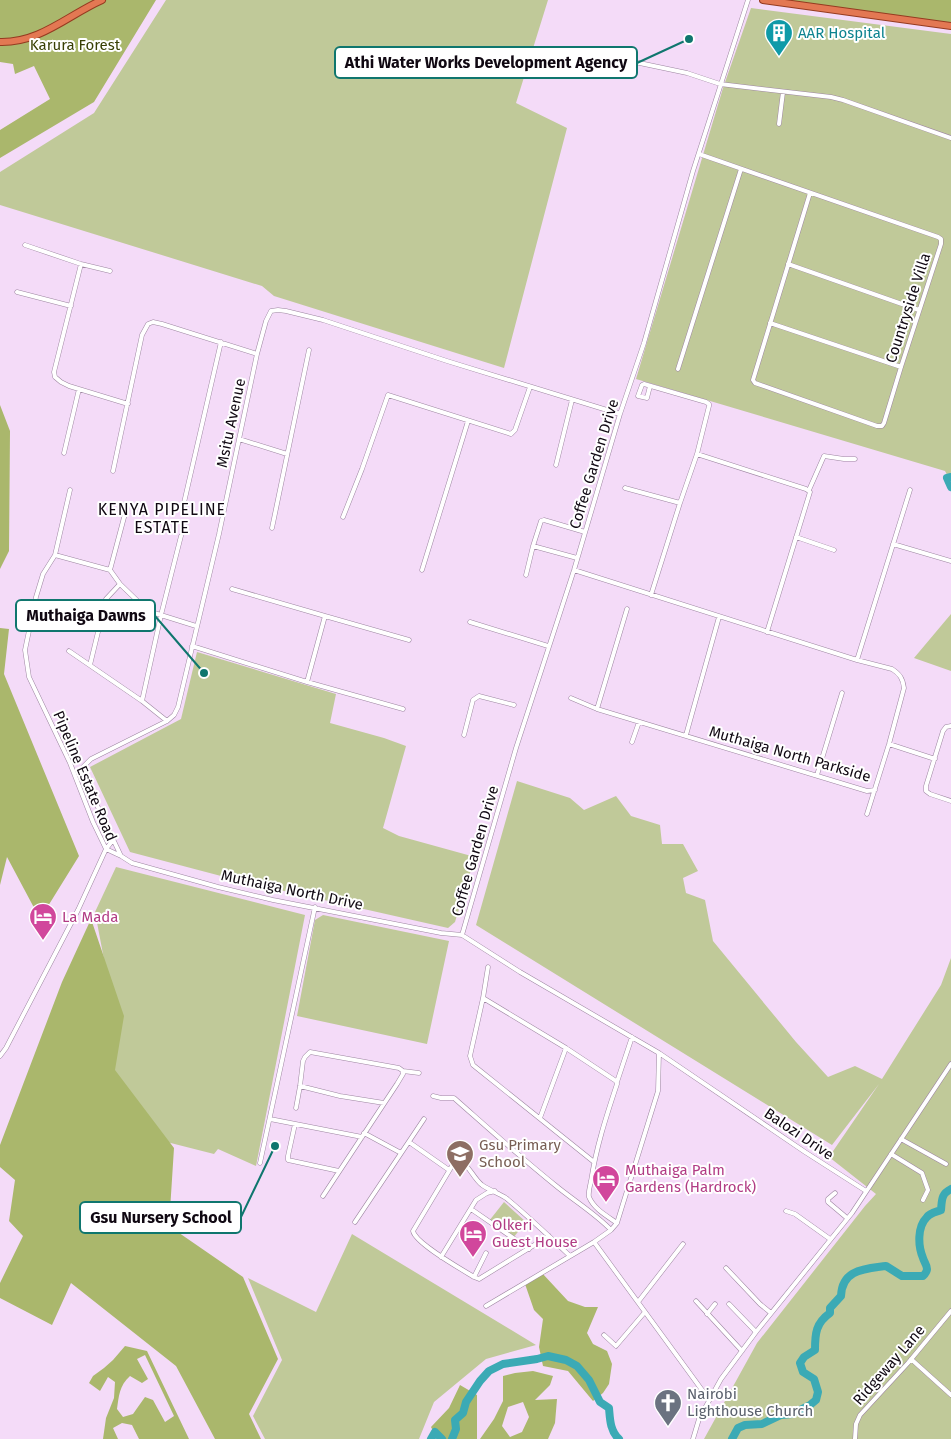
<svg xmlns="http://www.w3.org/2000/svg" width="951" height="1439" viewBox="0 0 951 1439" font-family="'Fira Sans',sans-serif">
  <style>
    .green { fill: #c0c999 }
    .forest { fill: #aab76c; fill-rule: evenodd }
    .lines { fill: none; stroke-linecap: round; stroke-linejoin: round }
    .river { stroke: #3baab5; stroke-width: 8 }
    .minor-casing { stroke: #9d86a1; stroke-width: 5 }
    .trunk-casing { stroke: #953b20; stroke-width: 8 }
    .minor { stroke: #fff; stroke-width: 4 }
    .trunk { stroke: #e37853; stroke-width: 6 }
    .labels { text-anchor: middle; dominant-baseline: central; stroke-width: 4; stroke-linejoin: round; paint-order: stroke }
    .culture-label { font-size: 15px; fill: #0d838f; stroke: #fff; text-anchor: start }
    .park-label { font-size: 15px; fill: #394005; stroke: #fff }
    .street-label { font-size: 15px; fill: #100812; stroke: #fff }
    .hotel-label { font-size: 15px; fill: #b23c85; stroke: #fff; text-anchor: start }
    .education-label { font-size: 15px; fill: #785e54; stroke: #fff; text-anchor: start }
    .worship-label { font-size: 15px; fill: #5b616d; stroke: #fff; text-anchor: start }
    .neighbourhood-label { font-size: 16px; letter-spacing: 1px; fill: #100812; stroke: #fff }
    .leader { fill: none; stroke: #0f766e; stroke-width: 2 }
    .callout-dot { fill: #0f766e; stroke: #fff; stroke-width: 2 }
    .callout { fill: #fff; stroke: #0f766e; stroke-width: 2 }
    .callout-label { font-size: 16px; text-anchor: middle; font-weight: bold; fill: #100812 }
  </style>
  <rect width="100%" height="100%" fill="#f4dbf8"/>
  <path class="green" d="M166,0H548L516,103L567,128L504,368L274,296L262,286L0,205V172L94,113Z
    M751,8L951,34V482L945,471L636,379L723,88Z
    M951,614V671L914,658Z
    M197,652L336,694L330,723L384,738L406,746L383,828L399,836L475,857L455,922L448,928L240,881L130,852L90,767L181,719Z
    M517,781L570,798L584,810L616,796L631,816L660,825L662,844H683L698,871L683,878L686,893L705,900L713,941L796,1042L828,1077L855,1066L882,1079L941,985L951,958V1439H704L757,1343L865,1206L876,1194L829,1157L879,1084L832,1145L476,925Z
    M116,867L305,915L256,1166L218,1149L214,1154L88,1122L110,991L95,912Z
    M323,915L449,941L427,1044L297,1016L315,920Z
    M504,1202L526,1222L513,1238L489,1221Z
    M352,1234L536,1345L486,1359L434,1402L419,1439H265L253,1416L282,1360L248,1278L316,1312Z"/>
  <path class="forest" d="M0,0H156L94,102L0,158V130L50,99L34,66L15,74L13,64L0,62Z
    M772,0H951V25Z
    M0,405L10,431L9,551L0,569Z
    M0,628L9,629L4,674L79,856L40,919L7,857L0,885Z
    M91,919L124,1016L115,1070L174,1148L169,1226L243,1277L278,1359L249,1414L261,1439H215L176,1366L71,1283L52,1325L0,1298V1283L23,1236L9,1221L15,1180L0,1167V1145L62,982Z
    M542,1273L568,1301L585,1307H598L587,1333L593,1344L607,1351L612,1364L609,1384L603,1393L593,1401L568,1371L543,1366L539,1347L543,1319L534,1310L525,1284Z
    M125,1346L147,1351L189,1439H139L132,1425L122,1423L113,1428L118,1439H103L106,1418L114,1398L115,1382L108,1377L100,1391L89,1383L93,1376L104,1368L113,1360ZM145,1355L174,1416L165,1422L153,1400L145,1397L133,1414L123,1417L117,1409C119,1396 119,1386 130,1376L142,1383L148,1379L137,1359Z
    M533,1371L553,1376L550,1385L535,1400L557,1399L555,1423L548,1439H480L494,1419L503,1401V1376L515,1373ZM523,1402L529,1417L522,1432L510,1437L502,1426L508,1407Z
    M460,1385L477,1395V1439H437L431,1427L449,1408Z"/>
  <g class="lines">
    <path class="river" d="M951,477L947,478L951,487
      M431,1439L435,1432L442,1439
      M452,1439L456,1429L455,1420L463,1413L466,1402L480,1381L489,1371L503,1364L537,1359L548,1356L566,1360L577,1366L589,1380L600,1402L609,1408C610,1419 610,1431 619,1439
      M732,1439L738,1428L745,1425L762,1424L781,1415L792,1414L810,1405L816,1400L818,1392L814,1379L803,1372L800,1363L804,1357L815,1350C815,1333 816,1323 830,1313V1308L841,1296C842,1269 865,1269 886,1266L902,1276H923C925,1274 927,1272 927,1269C927,1265 924,1262 923,1258C918,1246 917,1227 927,1217C930,1213 936,1212 941,1210C942,1200 941,1194 951,1189"/>
    <defs>
      <path id="minor" d="M630,61L687,73L720,84L831,97L843,100L951,138
        M779,124L783,92
        M699,154L938,237L941,239V244L901,367L884,423L882,426H877L755,383L753,380L810,193
        M25,245L81,264L110,271
        M81,264L54,372L55,377L61,382L69,386L128,404
        M788,264L919,310
        M17,292L71,306
        M770,323L901,367
        M678,369L741,169
        M650,386L647,398L638,396L642,385L644,384L706,402L709,404V406L697,454L680,503L651,595
        M239,439L287,454
        M64,453L79,389
        M697,454L806,489L810,492L767,632
        M556,465L572,400
        M113,471L142,335L148,324L153,322L162,324L257,354
        M625,488L680,503
        M70,490L55,555L43,574L36,597L25,650L29,677L70,763L93,822L106,849
        M809,490L824,456L844,459H855
        M183,507L221,342
        M343,517L362,469L388,395L511,434L515,430L530,387
        M272,528L309,350
        M796,537L834,550
        M893,544L951,561
        M55,555L110,570L120,584L148,611L196,626
        M577,558L533,546L541,521L544,520L585,532
        M110,570L126,510
        M422,570L468,421
        M574,570L857,660L892,669C900,674 903,679 904,688L889,744L867,814
        M526,575L533,546
        M232,589L325,616
        M470,622L548,646
        M192,646L307,682L403,709
        M69,651L142,701L167,721
        M857,660L910,490
        M90,665L106,599L120,584
        M307,682L325,616L409,640
        M571,698L597,709L867,791L875,790
        M142,701L161,615L181,536
        M597,709L627,609
        M951,726L946,727L943,731L926,786V791L930,794L951,801
        M464,735L473,700L479,696L514,705
        M686,735L719,617
        M632,742L639,722
        M889,744L935,759
        M817,775L842,693
        M106,849L121,856L132,863L218,887L273,900L441,933L462,935L520,972L659,1053L805,1152L866,1191
        M121,856L86,782L83,767L91,759L167,721L174,715L178,707L219,534L257,354L266,321L271,311L278,310L286,311L323,320L447,361L620,414
        M462,935L516,748L574,570L620,414L644,343L693,171L748,0
        M488,967L483,998L470,1056L473,1065L594,1162
        M483,998L566,1048L616,1081L617,1084C606,1117 596,1148 591,1181C590,1186 588,1192 589,1197C594,1209 607,1216 617,1223
        M0,1056L6,1048L78,910L106,849L113,840
        M403,1071L419,1073
        M617,1082L632,1037
        M300,1086L340,1096L384,1103
        M433,1096L441,1098H454C487,1127 520,1157 555,1185C573,1200 596,1214 611,1230
        M296,1108L300,1086L303,1061L305,1057L310,1052L399,1068L403,1071V1074L397,1084L323,1196
        M540,1118L566,1048
        M270,1119L362,1137
        M295,1124L288,1156V1160L339,1171
        M364,1133L401,1153
        M901,1139L946,1164
        M409,1142L449,1170
        M891,1154L922,1173L928,1190L923,1200
        M260,1163L315,907
        M835,1193L828,1199V1202L847,1218
        M471,1209L529,1249
        M786,1211L795,1214L830,1239
        M355,1222L424,1119
        M549,1236L479,1279L474,1277C461,1269 415,1243 413,1231L455,1161L458,1159C468,1163 473,1178 482,1185C489,1190 498,1193 506,1198C528,1216 549,1236 570,1256
        M594,1242L702,1390L710,1398
        M441,1257L476,1200L487,1193L495,1191
        M726,1268L760,1304L771,1313
        M474,1277L486,1253
        M696,1301L742,1351
        M638,1302L683,1244
        M729,1304L756,1332
        M486,1306L594,1242L611,1230L617,1223L658,1091L659,1053
        M707,1314L715,1304
        M604,1335L616,1346L645,1312
        M911,1359L951,1395
        M693,1439L699,1419L721,1379L756,1332L852,1213L951,1064
        M855,1439L856,1424L860,1415L908,1363L951,1311"/>
      <path id="trunk" d="M763,0L951,26
        M0,42C40,43 68,15 102,0"/>
    </defs>
    <use href="#minor" class="minor-casing"/>
    <use href="#trunk" class="trunk-casing"/>
    <use href="#minor" class="minor"/>
    <use href="#trunk" class="trunk"/>
  </g>
  <defs>
    <symbol id="building-pin" viewBox="-11 -11 22 30"><path d="M0 17L-7.5 6A9.5 9.5 0 1 1 7.5 6Z" fill="#0f9aa8" stroke="#fff"/><path d="M-4-6H4V6H1V3H-1V6H-4ZM-2.5-4.3h1.7v1.8h-1.7ZM.8-4.3h1.7v1.8H.8ZM-2.5-1h1.7V.8h-1.7ZM.8-1h1.7V.8H.8Z" fill="#fff"/></symbol>
    <symbol id="hotel-pin" viewBox="-11 -11 22 30"><path d="M0 17L-7.5 6A9.5 9.5 0 1 1 7.5 6Z" fill="#d1479c" stroke="#fff"/><path d="M-6-4.5h1.5V1H6V5H4.5V3h-9V5H-6ZM-4 0a1.8 1.8 0 1 1 3.6 0ZM.5 0V-2.5h3Q6-2.5 6 0Z" fill="#fff"/></symbol>
    <symbol id="school-pin" viewBox="-11 -11 22 30"><path d="M0 17L-7.5 6A9.5 9.5 0 1 1 7.5 6Z" fill="#8d6e63" stroke="#fff"/><path d="M0-5L7-2L0 1L-7-2ZM-4 1L0 2.5L4 1V4Q0 6-4 4Z" fill="#fff"/></symbol>
    <symbol id="church-pin" viewBox="-11 -11 22 30"><path d="M0 17L-7.5 6A9.5 9.5 0 1 1 7.5 6Z" fill="#6b7280" stroke="#fff"/><path d="M-1.2-6h2.4v3.5h3.3v2.4h-3.3V6h-2.4V-.1h-3.3v-2.4h3.3Z" fill="#fff"/></symbol>
  </defs>
  <g fill-rule="evenodd">
    <use href="#building-pin" x="763" y="17" width="32" height="43"/>
    <use href="#hotel-pin" x="27" y="901" width="32" height="43"/>
    <use href="#school-pin" x="444" y="1138" width="32" height="43"/>
    <use href="#hotel-pin" x="590" y="1163" width="32" height="43"/>
    <use href="#hotel-pin" x="457" y="1218" width="32" height="43"/>
    <use href="#church-pin" x="652" y="1387" width="32" height="43"/>
  </g>
  <g class="labels">
    <g class="culture-label">
      <text x="798" y="33">AAR Hospital</text>
    </g>
    <g class="park-label">
      <text x="75" y="45">Karura Forest</text>
    </g>
    <g class="street-label">
      <text transform="translate(908 308) rotate(-72)">Countryside Villa</text>
      <text transform="translate(231 423) rotate(-78)">Msitu Avenue</text>
      <text transform="translate(594 464) rotate(-73)">Coffee Garden Drive</text>
      <text transform="translate(790 754) rotate(16)">Muthaiga North Parkside</text>
      <text transform="translate(85 776) rotate(67)">Pipeline Estate Road</text>
      <text transform="translate(475 851) rotate(-74)">Coffee Garden Drive</text>
      <text transform="translate(292 890) rotate(12)">Muthaiga North Drive</text>
      <text transform="translate(799 1134) rotate(34)">Balozi Drive</text>
      <text transform="translate(889 1365) rotate(-49)">Ridgeway Lane</text>
    </g>
    <g class="hotel-label">
      <text x="62" y="917">La Mada</text>
      <text x="625" y="1170">Muthaiga Palm<tspan x="625" dy="17">Gardens (Hardrock)</tspan></text>
      <text x="492" y="1225">Olkeri<tspan x="492" dy="17">Guest House</tspan></text>
    </g>
    <g class="education-label">
      <text x="479" y="1145">Gsu Primary<tspan x="479" dy="17">School</tspan></text>
    </g>
    <g class="worship-label">
      <text x="687" y="1394">Nairobi<tspan x="687" dy="17">Lighthouse Church</tspan></text>
    </g>
    <g class="neighbourhood-label">
      <text x="162" y="509">KENYA PIPELINE<tspan x="162" dy="18">ESTATE</tspan></text>
    </g>
  </g>
  <path class="leader" d="M689 39L637 63M204 673L155 616M275 1146L241 1217"/>
  <g class="callout-dot">
    <circle cx="689" cy="39" r="5"/>
    <circle cx="204" cy="673" r="5"/>
    <circle cx="275" cy="1146" r="5"/>
  </g>
  <g class="callout">
    <rect x="335" y="47" width="302" height="31" rx="5"/>
    <rect x="16" y="600" width="139" height="31" rx="5"/>
    <rect x="80" y="1202" width="161" height="31" rx="5"/>
  </g>
  <g class="callout-label">
    <text x="486" y="68">Athi Water Works Development Agency</text>
    <text x="86" y="621">Muthaiga Dawns</text>
    <text x="161" y="1223">Gsu Nursery School</text>
  </g>
</svg>
